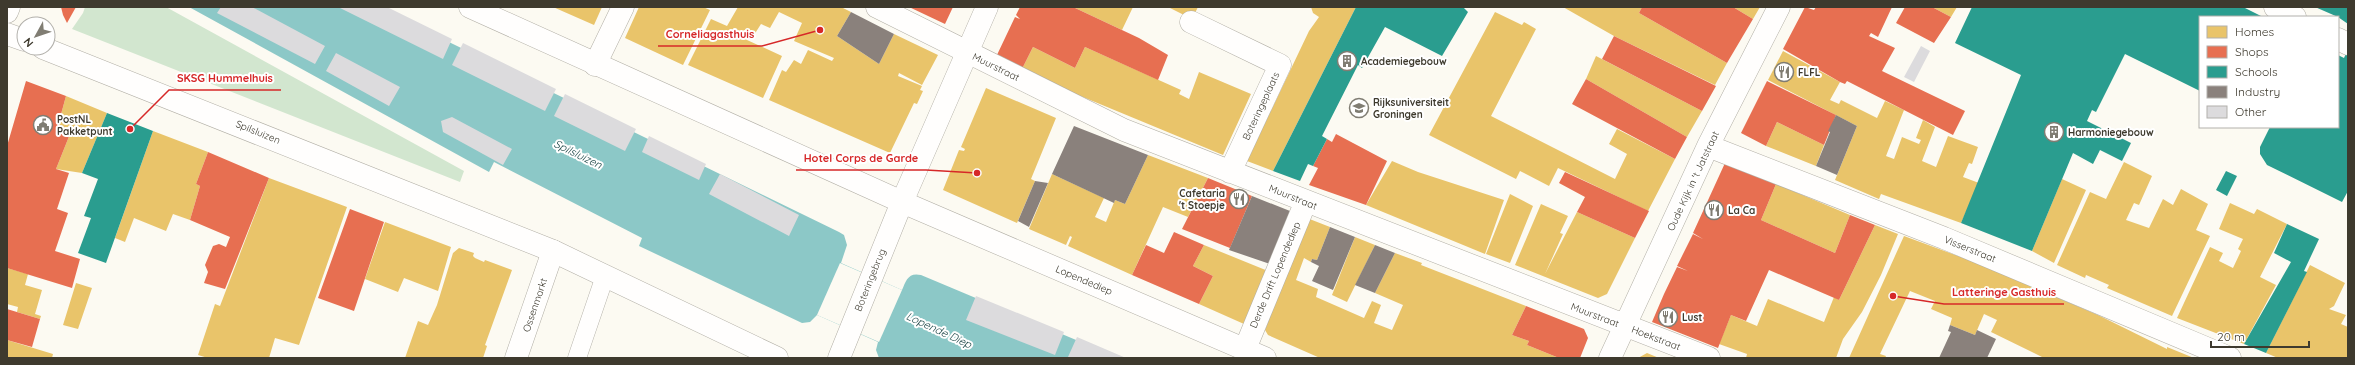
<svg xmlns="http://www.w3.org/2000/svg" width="2355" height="365" viewBox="0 0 2355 365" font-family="Quicksand,sans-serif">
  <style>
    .green { fill: #d2e6cf }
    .water { fill: #8cc8c7 }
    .pier { fill: #fcfaf2 }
    .homes { fill: #e9c46a }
    .shops { fill: #e76f51 }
    .schools { fill: #2a9d8f }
    .industry { fill: #8a817c }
    .building { fill: #dcdbdd }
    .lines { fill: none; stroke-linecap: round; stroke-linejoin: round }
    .service-casing { stroke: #b2afa6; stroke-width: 19 }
    .pedestrian-casing { stroke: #b2afa6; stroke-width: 23 }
    .minor-casing { stroke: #b2afa6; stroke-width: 23 }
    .tertiary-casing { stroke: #b2afa6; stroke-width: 23 }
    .service { stroke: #fffefd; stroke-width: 18 }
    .pedestrian { stroke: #fffefd; stroke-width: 22 }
    .minor { stroke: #fffefd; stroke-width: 22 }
    .tertiary { stroke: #fffefd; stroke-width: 22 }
    .labels { text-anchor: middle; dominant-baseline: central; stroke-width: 4; stroke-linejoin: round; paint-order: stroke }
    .poi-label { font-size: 10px; font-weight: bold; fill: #3e3a2e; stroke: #fff; text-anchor: start }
    .street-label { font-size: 10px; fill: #3e3a2e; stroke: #fff }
    .water-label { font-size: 11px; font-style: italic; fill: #20494a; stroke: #fff }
    .leader { fill: none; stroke: #d62828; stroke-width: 1.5 }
    .callout-dot { fill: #d62828; stroke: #fff; stroke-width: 1.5 }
    .callout-label { font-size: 11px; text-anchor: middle; font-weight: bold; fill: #d62828; stroke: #fff; stroke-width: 4; stroke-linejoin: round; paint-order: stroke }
  </style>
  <rect width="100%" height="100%" fill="#fcfaf2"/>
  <path class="green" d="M85,7H166L464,171L460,182L72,29L83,13Z"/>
  <path class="water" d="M189,7H377L839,232L844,235L847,245L841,263L902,290C906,281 908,272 921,275L1119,358H879L876,350L878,342L817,315L810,322L802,323L639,246L642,238L494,162L489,172Z"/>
  <path class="pier" d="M840,263L902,290L879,342L817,315Z"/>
  <path class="homes" d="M553,7H602L594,25Z
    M639,7H703L710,10L683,65L625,38Z
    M738,7H841L851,12L837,36L879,64L894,34L938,55L922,85L899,73L898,76L922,86L920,90L923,91L917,104L914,103L890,153L769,100L782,70L786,72L794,60L801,64L808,50L832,61L834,58L794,41L802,23L779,12L770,28L761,24L754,35L747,40L782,56L763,98L688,65L711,19L727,26Z
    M1073,7H1133L1122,30Z
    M1168,7H1198L1192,19Z
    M1311,7H1356L1273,171L1247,161L1309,31L1319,17L1313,13Z
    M1563,7H1642L1639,13L1727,63L1715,85L1614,36Z
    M1733,7H1760L1753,19Z
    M1932,7H1957L1951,17Z
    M1495,12L1522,25L1524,22L1536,29L1491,116L1615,179L1627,154L1609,144L1617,129L1675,159L1648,211L1558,168L1549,186L1520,171L1516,179L1429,135Z
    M1033,47L1075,68L1085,47L1181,90L1179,94L1189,99L1199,72L1251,94L1223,155L1066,90L1022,69Z
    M1783,51L1840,82L1830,100L1839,104L1841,100L1877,118L1885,101L1904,110L1886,156L1894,159L1902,137L1919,144L1921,140L1916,138L1923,120L1935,127L1922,161L1936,167L1948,136L1978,147L1972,164L1969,163L1963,177L1979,183L1961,223L1881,194L1879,199L1835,180L1857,126L1768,80Z
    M1596,56L1702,111L1687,137L1586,79Z
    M986,88L1056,118L1031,179L1035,181L1017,223L943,190L959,150L964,151L965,149L961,147Z
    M66,96L107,113L82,173L56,169L70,134L57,129Z
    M1777,122L1824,145L1816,166L1766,146Z
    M153,131L208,152L196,184L200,186L190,220L173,214L166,231L134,218L125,242L115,238Z
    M1148,155L1208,178L1188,217L1163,207L1132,275L1068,246L1072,237L1070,236L1066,245L1029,229L1052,174L1104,198L1095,217L1106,222L1115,200L1125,204Z
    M1392,161L1418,172L1504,200L1485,254L1366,205Z
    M2124,162L2152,176L2139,205L2134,203L2126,220L2149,228L2163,199L2173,205L2181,189L2208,204L2196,230L2210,236L2172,316L2107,288L2109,285L2086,275L2085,278L2057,265L2090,192L2106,199Z
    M269,178L347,207L299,345L275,338L269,358H208L198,355L215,304L220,306Z
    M2062,179L2086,190L2054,263L2032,251Z
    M1776,184L1850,215L1835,253L1761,220Z
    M1510,194L1533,206L1510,263L1486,254Z
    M2230,203L2254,214L2257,209L2287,224L2260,277L2276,285L2244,344L2177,318L2210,247L2223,253L2219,261L2233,268L2241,251L2238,249L2243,239L2219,229Z
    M1541,204L1568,216L1560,233L1563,234L1545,274L1577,212L1635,238L1607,294L1598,298L1515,265Z
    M1307,218L1330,227L1317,260L1312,259L1311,262L1304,258L1296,280L1318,289L1316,297L1364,318L1372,301L1381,305L1374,323L1392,330L1403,305L1375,293L1395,253L1422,263L1421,265L1526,306L1512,335L1529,341L1527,345L1559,358H1320L1268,335L1265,330Z
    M385,222L451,247L438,291L404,278L398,292L365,279Z
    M1875,225L1898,234L1881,275L1862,312L1843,339L1836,358H1746L1747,354L1719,344L1731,315L1757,326L1768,299L1824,322L1834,297L1839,300Z
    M1904,236L1977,263L2098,315L2167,349V347L2194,358H2044L1991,332L1997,320L1984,314L1975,335L1950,325L1952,318L1931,309L1935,301L1910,291L1880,354L1886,356L1885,358H1849Z
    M1355,237L1375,245L1347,302L1332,295Z
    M1204,245L1268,271L1244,324L1199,304L1213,276L1193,266Z
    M459,248L474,253L473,256L475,258L484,262L485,260L512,270L485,345L487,346L483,358H405L418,321L428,325L437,305L453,253Z
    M2310,265L2345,283L2334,306L2329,309L2346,315L2341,324L2348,327V358H2278L2266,353Z
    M7,268L28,274L25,285L42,290L35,314L41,316L40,319L17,312L18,307L7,304Z
    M76,283L92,288L78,329L63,325Z
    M7,340L53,354L52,358H7Z
    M1647,353L1659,358H1638Z"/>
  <path class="shops" d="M61,7H76L67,23L63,15Z
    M909,7H953L945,24Z
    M1020,7H1073L1139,38L1168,55L1158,80L1085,47L1075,68L1033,47L1022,69L996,57L1015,17L1020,19L1016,15Z
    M1642,7H1733L1753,19L1727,63L1639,13Z
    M1805,7L1814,10L1816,7H1892L1878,37L1871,33L1869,36L1895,48L1882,71L1965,111L1953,135L1847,81L1845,84L1840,82L1783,49Z
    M1905,7H1932L1951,17L1934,43L1896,23Z
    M1614,36L1716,86L1702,111L1602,59Z
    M1586,79L1687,137L1675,159L1572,104Z
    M26,81L66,96L57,129L70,134L56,169L69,173L57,209L68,213L55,251L80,259L72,288L7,268V146Z
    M1767,81L1836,115L1824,145L1777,122L1766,146L1741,133Z
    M1336,134L1387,161L1366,205L1309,185L1318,168L1313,166L1327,139L1332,142Z
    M208,152L269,178L225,289L204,283L208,272L205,265L213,246L219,244L226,247L230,237L190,220L200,186L196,184Z
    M1725,163L1776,184L1761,220L1835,253L1850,215L1875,225L1839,300L1769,270L1746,321L1731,315L1718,348L1652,322L1664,294L1676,299L1664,294L1677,267L1688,271L1677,266L1693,234L1703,239L1693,233Z
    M1565,172L1649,211L1635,238L1577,212L1585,197L1559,183Z
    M1208,178L1252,196L1230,248L1182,229Z
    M350,209L384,222L354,311L318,298Z
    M1174,232L1204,245L1193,266L1213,276L1199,304L1132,275L1146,245L1164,253Z
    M1526,306L1584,329L1588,338L1580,358H1559L1527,345L1529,341L1512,335Z
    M7,309L40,319L32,347L7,340Z"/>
  <path class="schools" d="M1356,7H1463L1468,12L1442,56L1385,27L1362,68L1358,65L1322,136L1327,139L1313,166L1308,164L1300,181L1273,171Z
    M1972,7H2243L2263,17H2200V91L2125,54L2096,112L2092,110L2087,121L2131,143L2122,161L2100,150L2093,164L2073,153L2032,251L1961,223L2021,75L1955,43Z
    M2315,7H2348V24L2338,17Z
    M2348,49V191L2342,202L2267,165L2260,154V147L2270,127H2338V55L2344,58Z
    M107,113L153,131L106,263L78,253L91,218L84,216L98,179L82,173Z
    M2226,171L2237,176L2227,196L2216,190Z
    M2287,224L2319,239L2304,271L2307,272L2266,353L2244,344L2291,262L2274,253Z"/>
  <path class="industry" d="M851,12L894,34L879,64L837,36Z
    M1836,115L1857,126L1837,175L1816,166L1830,132L1828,131Z
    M1074,126L1148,155L1125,204L1115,200L1114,203L1052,174Z
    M1035,181L1048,183L1029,227L1018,221Z
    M1252,196L1290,211L1270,264L1229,250Z
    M1330,227L1355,237L1333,290L1312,281L1319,266L1311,262L1312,259L1317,260Z
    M1375,245L1395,253L1375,293L1355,285Z
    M1950,325L1975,335L1977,330L1996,339L1987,358H1939L1951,332L1948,331Z"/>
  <path class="building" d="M221,7H252L325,46L315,64L217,13Z
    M338,7H387L452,39L443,59Z
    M463,43L556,89L545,111L452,65Z
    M1921,46L1930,51L1914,82L1904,77Z
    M336,53L400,87L389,106L326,71Z
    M565,94L636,129L625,151L554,116Z
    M452,117L512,149L503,165L443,132L441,121Z
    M649,136L706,164L699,180L642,152Z
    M720,174L799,215L789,236L709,194Z
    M976,296L1064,332L1055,355L966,320Z
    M1077,337L1126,358H1070L1068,357Z"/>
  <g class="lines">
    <defs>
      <path id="service" d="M577,358L605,276"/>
      <path id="pedestrian" d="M2275,7L2295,17
        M2338,39L2348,44"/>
      <path id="minor" d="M877,7L1124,130L1709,358
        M1191,22L1280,65L1230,172
        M595,65L623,7
        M1708,146L1944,238L2230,358
        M1245,349L1306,201
        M516,358L553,251
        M839,358L902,202L987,7
        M1610,358L1708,146L1779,7"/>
      <path id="tertiary" d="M470,7L902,202L1265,358
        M7,12L9,7
        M7,34L24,40
        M43,48L553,251L777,358"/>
    </defs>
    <use href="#service" class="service-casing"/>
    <use href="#pedestrian" class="pedestrian-casing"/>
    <use href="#minor" class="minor-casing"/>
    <use href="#tertiary" class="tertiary-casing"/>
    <use href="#service" class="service"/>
    <use href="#pedestrian" class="pedestrian"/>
    <use href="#minor" class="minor"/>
    <use href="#tertiary" class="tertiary"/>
  </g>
  <defs>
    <symbol id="building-ring" viewBox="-11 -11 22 22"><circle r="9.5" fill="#fff" stroke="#807d73" stroke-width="1.5"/><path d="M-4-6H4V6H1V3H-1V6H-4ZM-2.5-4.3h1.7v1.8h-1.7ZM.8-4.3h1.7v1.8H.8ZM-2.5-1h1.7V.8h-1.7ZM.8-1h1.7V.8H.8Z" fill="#807d73"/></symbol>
    <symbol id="restaurant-ring" viewBox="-11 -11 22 22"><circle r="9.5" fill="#fff" stroke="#807d73" stroke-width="1.5"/><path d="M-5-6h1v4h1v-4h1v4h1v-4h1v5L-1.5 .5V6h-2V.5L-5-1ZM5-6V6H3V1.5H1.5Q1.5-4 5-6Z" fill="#807d73"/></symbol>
    <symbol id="university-ring" viewBox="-11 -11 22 22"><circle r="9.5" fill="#fff" stroke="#807d73" stroke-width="1.5"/><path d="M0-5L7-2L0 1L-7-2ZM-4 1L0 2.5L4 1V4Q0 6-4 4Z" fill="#807d73"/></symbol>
    <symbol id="civic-ring" viewBox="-11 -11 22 22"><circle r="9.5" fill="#fff" stroke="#807d73" stroke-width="1.5"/><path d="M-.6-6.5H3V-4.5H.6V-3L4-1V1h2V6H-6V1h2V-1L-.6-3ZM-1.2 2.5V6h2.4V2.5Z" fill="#807d73"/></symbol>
  </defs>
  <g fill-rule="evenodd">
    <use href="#building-ring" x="1336" y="50" width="22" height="22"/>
    <use href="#restaurant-ring" x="1773" y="61" width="22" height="22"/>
    <use href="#university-ring" x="1348" y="97" width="22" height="22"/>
    <use href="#civic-ring" x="32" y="114" width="22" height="22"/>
    <use href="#building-ring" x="2043" y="121" width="22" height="22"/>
    <use href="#restaurant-ring" x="1228" y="188" width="22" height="22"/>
    <use href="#restaurant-ring" x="1703" y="199" width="22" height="22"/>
    <use href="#restaurant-ring" x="1657" y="306" width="22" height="22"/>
  </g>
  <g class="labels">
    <g class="poi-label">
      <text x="1361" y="61">Academiegebouw</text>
      <text x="1798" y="72">FLFL</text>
      <text x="1373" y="102">Rijksuniversiteit<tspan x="1373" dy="12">Groningen</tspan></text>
      <text x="57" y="119">PostNL<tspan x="57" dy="12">Pakketpunt</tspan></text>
      <text x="2068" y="132">Harmoniegebouw</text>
      <text x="1225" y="193" text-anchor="end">Cafetaria<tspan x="1225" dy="12">'t Stoepje</tspan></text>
      <text x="1728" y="210">La Ca</text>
      <text x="1682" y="317">Lust</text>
    </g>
    <g class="street-label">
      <text transform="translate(996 67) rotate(26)">Muurstraat</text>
      <text transform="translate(1261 106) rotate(-65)">Boteringeplaats</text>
      <text transform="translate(258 132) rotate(22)">Spilsluizen</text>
      <text transform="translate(1693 181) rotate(-65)">Oude Kijk in 't Jatstraat</text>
      <text transform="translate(1293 197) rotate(22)">Muurstraat</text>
      <text transform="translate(1970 249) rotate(22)">Visserstraat</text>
      <text transform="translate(1275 275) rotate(-67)">Derde Drift Lopendediep</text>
      <text transform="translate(870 280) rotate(-68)">Boteringebrug</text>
      <text transform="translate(1084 280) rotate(23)">Lopendediep</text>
      <text transform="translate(535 305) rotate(-71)">Ossenmarkt</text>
      <text transform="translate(1595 315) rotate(21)">Muurstraat</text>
      <text transform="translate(1656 338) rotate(21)">Hoekstraat</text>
    </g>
    <g class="water-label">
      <text transform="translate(578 154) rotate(26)">Spilsluizen</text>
      <text transform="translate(939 330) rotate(25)">Lopende Diep</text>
    </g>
  </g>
  <path class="leader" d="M820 30L762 46H658M130 129L169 90H281M977 173L926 170H796M1893 296L1944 304H2064"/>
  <g class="callout-dot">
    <circle cx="820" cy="30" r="4"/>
    <circle cx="130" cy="129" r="4"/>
    <circle cx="977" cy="173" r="4"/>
    <circle cx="1893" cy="296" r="4"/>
  </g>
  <g class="callout-label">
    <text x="710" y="38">Corneliagasthuis</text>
    <text x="225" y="82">SKSG Hummelhuis</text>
    <text x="861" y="162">Hotel Corps de Garde</text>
    <text x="2004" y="296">Latteringe Gasthuis</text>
  </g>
  <rect width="2355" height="365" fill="none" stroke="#3e3a2e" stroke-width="16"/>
  <rect x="2199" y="16" width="140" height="112" fill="#ffffff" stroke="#b2b0ab"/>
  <rect x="2207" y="26" width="20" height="12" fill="#e9c46a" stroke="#b2b0ab"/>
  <text x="2235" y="36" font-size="12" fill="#3e3a2e">Homes</text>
  <rect x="2207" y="46" width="20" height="12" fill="#e76f51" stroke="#b2b0ab"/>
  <text x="2235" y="56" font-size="12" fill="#3e3a2e">Shops</text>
  <rect x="2207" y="66" width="20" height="12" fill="#2a9d8f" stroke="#b2b0ab"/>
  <text x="2235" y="76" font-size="12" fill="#3e3a2e">Schools</text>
  <rect x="2207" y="86" width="20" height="12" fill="#8a817c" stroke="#b2b0ab"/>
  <text x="2235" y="96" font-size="12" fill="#3e3a2e">Industry</text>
  <rect x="2207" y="106" width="20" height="12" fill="#dcdbdd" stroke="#b2b0ab"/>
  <text x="2235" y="116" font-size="12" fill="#3e3a2e">Other</text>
  <g transform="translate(36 36) rotate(230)"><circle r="19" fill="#ffffff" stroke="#b2b0ab"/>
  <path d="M0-3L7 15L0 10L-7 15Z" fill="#807d73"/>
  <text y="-6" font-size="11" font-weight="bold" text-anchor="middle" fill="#3e3a2e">N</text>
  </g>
  <path d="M2211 341v6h98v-6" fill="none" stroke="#3e3a2e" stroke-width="2"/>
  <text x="2217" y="341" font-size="12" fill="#3e3a2e" stroke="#ffffff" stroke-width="3" paint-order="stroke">20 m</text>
</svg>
